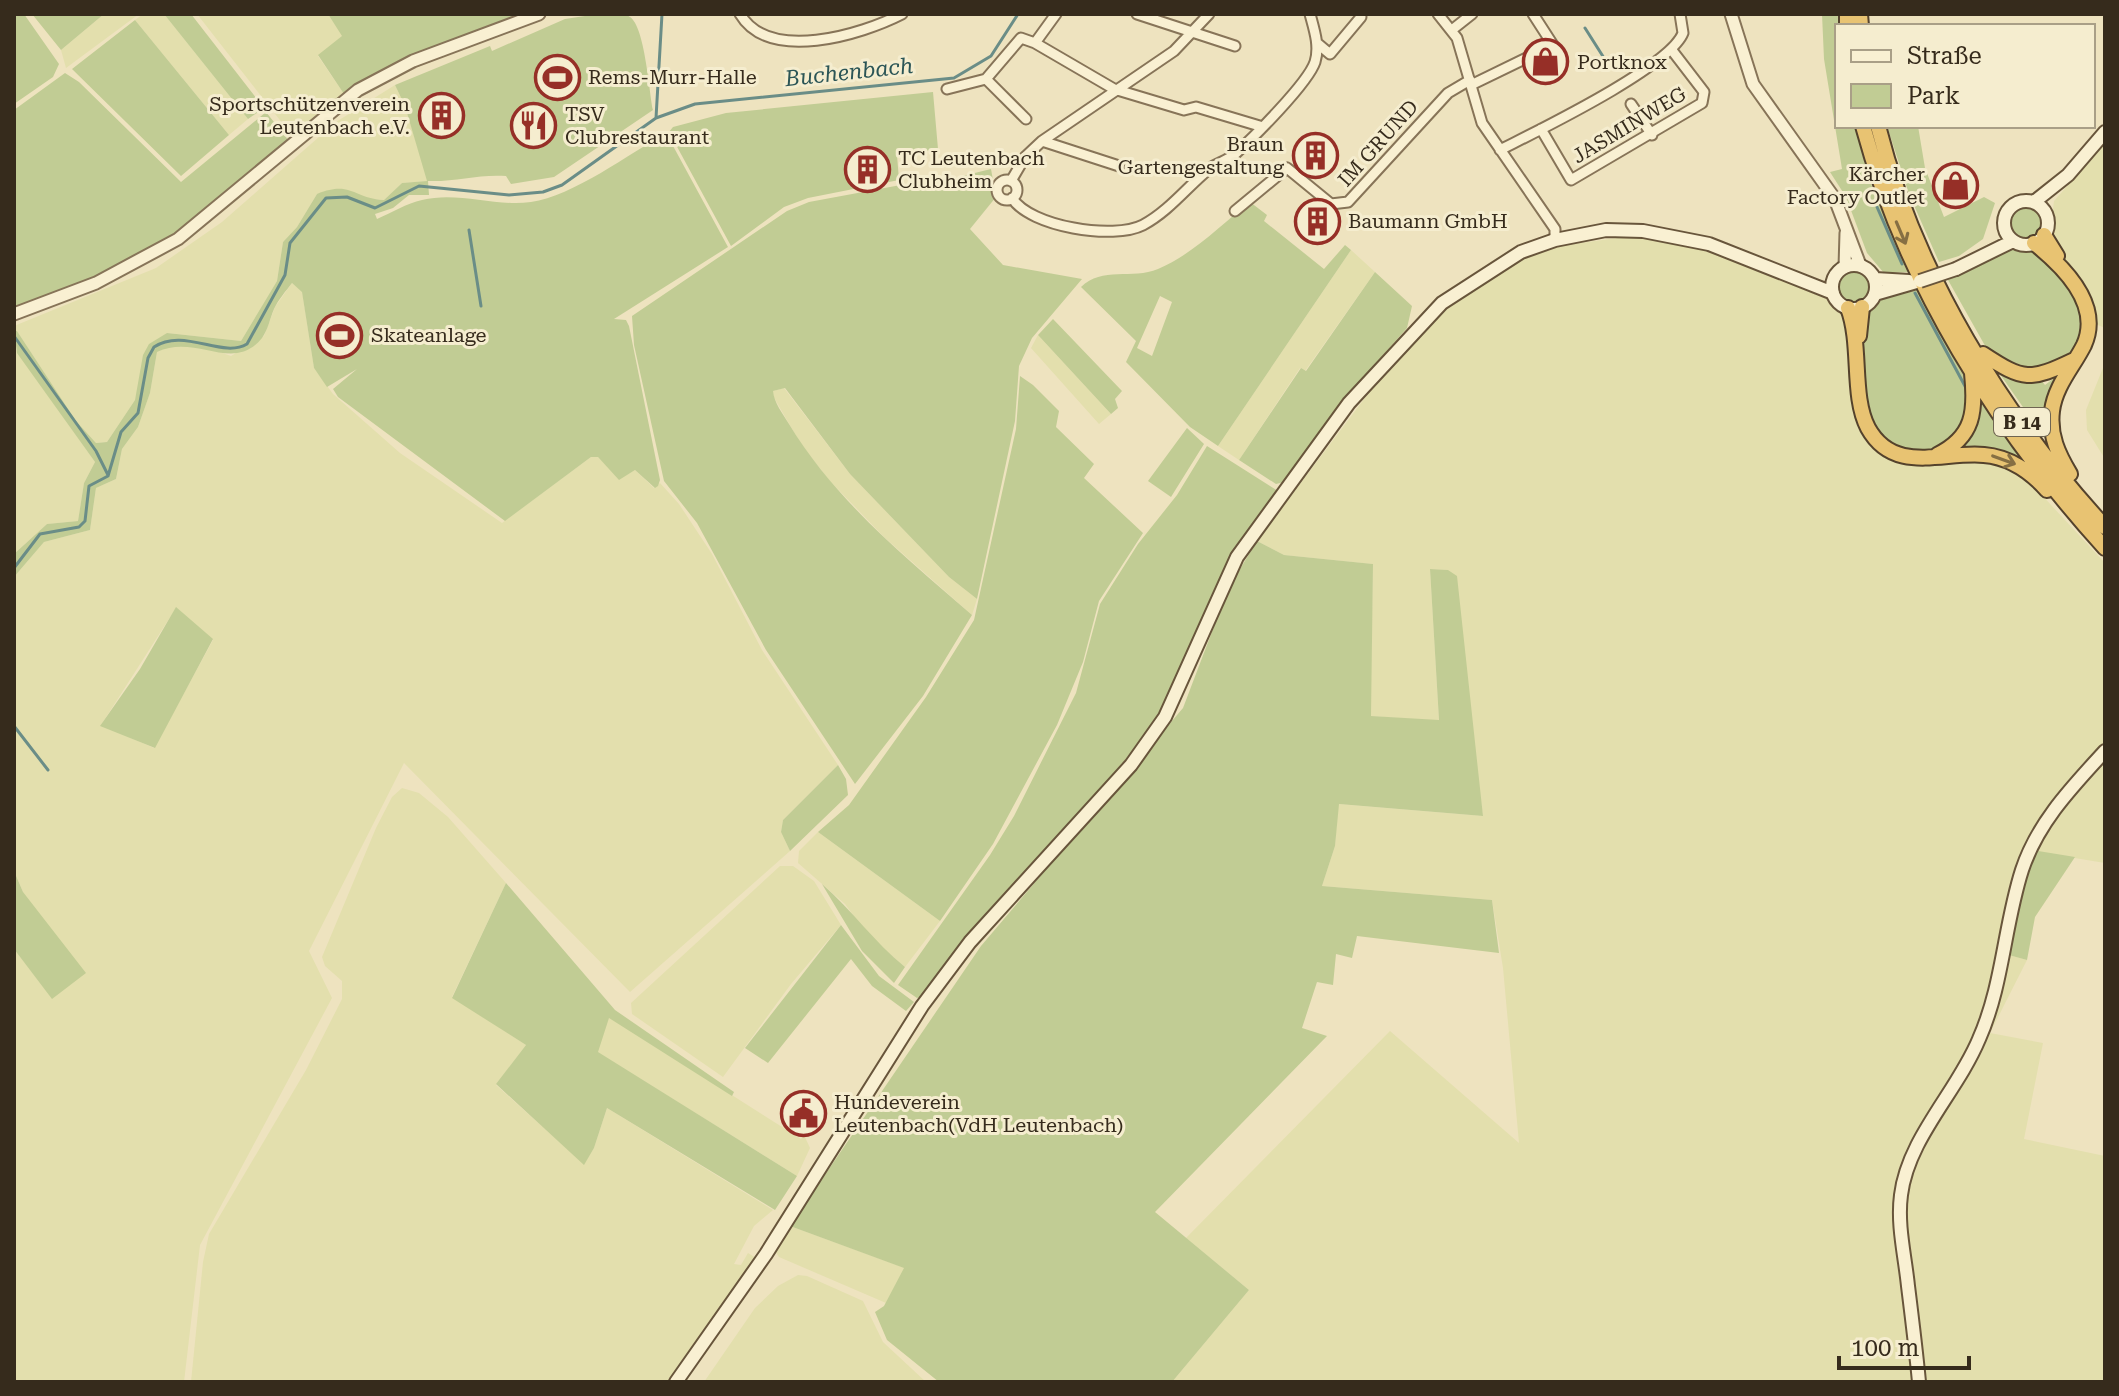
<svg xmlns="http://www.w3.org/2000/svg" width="2119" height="1396" viewBox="0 0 2119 1396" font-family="'Roboto Serif',serif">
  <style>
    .farmland { fill: #e3dfad; fill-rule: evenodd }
    .green { fill: #c1cc94; fill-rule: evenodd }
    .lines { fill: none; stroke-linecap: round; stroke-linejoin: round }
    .stream { stroke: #6a8d87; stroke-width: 3 }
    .minor-casing { stroke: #877458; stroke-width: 13 }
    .tertiary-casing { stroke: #877458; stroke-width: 15 }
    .secondary-casing { stroke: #68553b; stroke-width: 16 }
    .trunk-casing { stroke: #54422c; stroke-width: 18 }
    .minor { stroke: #f9f0d2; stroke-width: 9 }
    .tertiary { stroke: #f9f0d2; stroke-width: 11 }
    .secondary { stroke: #f9f0d2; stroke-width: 12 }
    .trunk { stroke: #e8c372; stroke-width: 14 }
    .secondary-bridge-casing { stroke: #68553b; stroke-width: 16; stroke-linecap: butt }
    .secondary-bridge { stroke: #f9f0d2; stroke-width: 12 }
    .oneway { stroke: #866f43 }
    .labels { text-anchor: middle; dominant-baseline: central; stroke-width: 6; stroke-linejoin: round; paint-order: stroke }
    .shield { fill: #f5edcf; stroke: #6f6552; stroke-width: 2 }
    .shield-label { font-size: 18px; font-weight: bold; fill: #362b1c }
    .poi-label { font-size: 20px; fill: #362b1c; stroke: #f5edcf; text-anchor: start }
    .street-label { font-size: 20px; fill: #362b1c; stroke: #f5edcf }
    .water-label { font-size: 22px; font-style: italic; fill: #2b5556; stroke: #f5edcf }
  </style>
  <rect width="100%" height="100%" fill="#eee3bf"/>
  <path class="farmland" d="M104,14H139L66,68L61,50Z
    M143,14H164L248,119L229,135L135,20Z
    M197,14H328L343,36L318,56L344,94L296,134L290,133Z
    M395,85L405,106L428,181L402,183L384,200L317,194L297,227L283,242L277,281L241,341L167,333L139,385L135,400L107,442L96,443L76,421L17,331H14V326L156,268L222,222L336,122Z
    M2105,143V328L2093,323L2081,284L2057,251L2050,234L2054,201Z
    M1632,236L1695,245L1822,291L1845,317L1859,425L1869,443L1888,457L1907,464L1978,461L2004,465L2025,477L2105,563V863L2026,850L1999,952L2027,960L1990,1033L2043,1043L2024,1139L2105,1156V1382H1172L1249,1290L1186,1238L1390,1031L1519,1143L1503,968L1492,900L1322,886L1335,846L1338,804L1483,816L1448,570L1430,569L1439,721L1370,716L1373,564L1284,555L1257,541L1383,374L1451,302L1509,263L1558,246Z
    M1351,250L1375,272L1305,371L1300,368L1239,460L1218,446Z
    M292,283L302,291L314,368L333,394L400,453L502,523L591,457H598L619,479L635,470L654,488L660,483L679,504L712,554L762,650L838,765L783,820L781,832L790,851L630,992L404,763L309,951L332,998L200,1245L184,1382H14V949L52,998L23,892L14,871V577L44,542L90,530L96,488L116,479L122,449L138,427L150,393L157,352L172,345L208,348L231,356L264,336L275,307ZM176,608L213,640L154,748L101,725Z
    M1038,335L1111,414L1099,424L1031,348Z
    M14,347L95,462L84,483L78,521L47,524L14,554Z
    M2105,363V459L2087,430L2086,410Z
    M784,388L850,474L949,577L977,599L972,615L884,537L829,480L802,446L773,396V391Z
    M402,788L419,793L448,817L506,883L452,997L526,1045L496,1085L584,1164L594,1148L607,1108L773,1210L754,1226L734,1264L741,1265L748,1253L756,1258L669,1382H191L203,1262L209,1234L306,1070L342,999V981L325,966L322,957L376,828L392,797Z
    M818,832L940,921L905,967L868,935L845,904L798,863L799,851Z
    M780,866H793L814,881L841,925L791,984L723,1077L632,1014L631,1003Z
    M609,1017L801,1139L804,1135L810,1148L797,1176L597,1052Z
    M790,1226L905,1268L886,1303L779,1257L775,1251Z
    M798,1275L807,1276L863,1301L883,1342L926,1382H704L755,1308L778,1286Z"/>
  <path class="green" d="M14,14H24L59,64L53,77L14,104Z
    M32,14H104L61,50Z
    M164,14H191L264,108L248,119Z
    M328,14H526L386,68L344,94L318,55L342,36Z
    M598,14C607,14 622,11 630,17C645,27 649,91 653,110L554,177L511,184L506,176C479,174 455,182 428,181L429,195H409L393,208L375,214L377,219C391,213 407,203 422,200C458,191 495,207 531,202C573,196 629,154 666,133L728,247L614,319L626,320L629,326L660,480L658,486L655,488L635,470L619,480L598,457H591L505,521L338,397L333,389L357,369L327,387L314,368L302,292L292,283C286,291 278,300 274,309C270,318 268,330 262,338C233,374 196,333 157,352L150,393L138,427L122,449L116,479L96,488L90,530L44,542L14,577V554L47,524L78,521L84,483L95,462L17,353L14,331H17L76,421L96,443L107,442L135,400L143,355L149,344L167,333L241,341L277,281L283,242L297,227L317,194C352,180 353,199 384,200L402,183L427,181L405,106L395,85L490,46L492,51L565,19Z
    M1822,14H1838L1837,126H1855L1869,179L1908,272L1884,273L1867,253L1846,197L1830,172L1842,169L1824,59Z
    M135,20L229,135L181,176L72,69Z
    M65,73L79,82L181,182L266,112L289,141C246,178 204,218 155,248C111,274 62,290 14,308V110Z
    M933,92L938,149L897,155L899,180L808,198L784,207L731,246L669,132L673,127L726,113Z
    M1887,126H1918L1925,168L1944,217L1984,197L1995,203L1983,239L1959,256L1939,262L1909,194Z
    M991,169L996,197L970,229L1003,265L1082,279L1032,338L1019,366L1015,421L977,599L949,577L850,474L785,388L773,391C774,403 783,414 789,424C835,500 905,557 972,615L923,696L855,784L766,650L697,523L664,481L634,345L632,316L787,211L809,202L944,177L946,180Z
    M1250,202L1267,215L1264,221L1324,269L1345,245L1351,250L1218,446L1190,427L1126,362L1136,341L1081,287C1102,266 1132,280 1158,269C1192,255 1222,224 1250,202ZM1160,296L1172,302L1152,356L1137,348Z
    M2008 223a18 18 0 1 1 36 0a18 18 0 1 1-36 0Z
    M2014,247C2022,248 2031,248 2038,252C2069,271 2105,337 2063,362C2053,368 2037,369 2027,373L1988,351L1948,280Z
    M1839 288a17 17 0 1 1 34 0a17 17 0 1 1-34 0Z
    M1375,272L1412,306L1407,328L1348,395L1284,482L1276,484L1239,460L1301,368L1306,371Z
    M1917,290C1928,311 1966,369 1968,387C1971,428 1951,456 1909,450C1897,448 1885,443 1878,433C1856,405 1863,352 1863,319C1874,293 1894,296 1917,290Z
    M1053,319L1122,391L1115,399L1118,408L1111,414L1038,335Z
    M1997,370L2041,380L2045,385L2062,372L2049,444Z
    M1020,376L1033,385L1059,411L1056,427L1094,464L1084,478L1143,533L1099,601L1083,662L1057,725L993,844L940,921L818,832L849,805L926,697L974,620L1016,429Z
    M1980,395L2027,464L1957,447Z
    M1187,428L1204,444L1171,497L1148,481Z
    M1207,446L1278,491L1222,575L1170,698L1147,734L925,995L917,998L898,985L990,855L1014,816L1076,693L1100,604L1138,544L1177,495Z
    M1257,541L1284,555L1373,564L1371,716L1439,720L1430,569L1448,570L1457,576L1483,816L1339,804L1335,846L1322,886L1492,900L1499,953L1357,936L1352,958L1336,954L1333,985L1317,982L1302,1028L1327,1036L1155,1212L1249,1290L1172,1382H939L887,1340L875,1312L884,1306L904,1268L790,1226L981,946L1183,708L1229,587Z
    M176,607L213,639L155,748L100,726L140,669Z
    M838,765L846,779L848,795L790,851L781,832L783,820Z
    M2026,849L2075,857L2035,917L2027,960L1998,952Z
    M14,871L23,892L86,973L52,999L14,949Z
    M506,883L615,1010L734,1092L732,1096L609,1018L598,1052L797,1176L775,1210L607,1108L594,1148L584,1165L496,1084L526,1045L452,998Z
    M822,884C852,910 874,942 905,967L894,983L862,951Z
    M841,925L879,976L914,1002L906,1011L872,986L851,959L768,1063L745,1048Z"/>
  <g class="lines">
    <path class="stream" d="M1585,28L1604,58
      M656,118L662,14
      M1877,207L1902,264
      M469,230L481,306
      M1915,293L1966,388
      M14,336L96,451L108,475
      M14,568L40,534L79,527L85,521L89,486L108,476L121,432L138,413L148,358L154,347C184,327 222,359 247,344L285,275L290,243L326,198L347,197L375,208L419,186L509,195L543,192L562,185L656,118L695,104L954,78L991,56L1018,14
      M14,726L48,770"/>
    <defs>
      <path id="minor" d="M740,14C769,63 861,35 902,14
        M1137,14L1235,46
        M1438,14L1457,38L1482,123L1555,229V240
        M1453,29L1472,14
        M1035,43L1114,89L1184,110L1196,107L1263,127
        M1317,43L1330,54L1361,17
        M986,79L1026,119
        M1471,85L1553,45L1533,14
        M947,89L986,79L1021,38L1035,43L1056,14
        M1631,104L1652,135
        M1541,129L1571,180L1702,103L1704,92L1671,49
        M1042,141L1119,166
        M1500,150C1537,131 1670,67 1683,33L1680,14
        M997 190a10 10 0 1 1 20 0a10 10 0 1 1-20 0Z
        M1011,181L1025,157L1042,141L1174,51L1209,14
        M1012,198C1030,227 1114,240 1143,225C1169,211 1187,187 1209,169C1217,163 1227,161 1235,154C1253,138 1308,83 1315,62C1320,46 1314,29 1310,14
        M1235,211L1287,168L1331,204L1348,202L1448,93L1470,80"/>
      <path id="tertiary" d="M1731,14L1753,84L1835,199L1860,265
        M1845,267L1846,233
        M14,314L96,283L178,239L358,90L413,61L539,14"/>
      <path id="secondary" d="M2004 223a22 22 0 1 1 44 0a22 22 0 1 1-44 0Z
        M2034,202L2068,175L2105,132
        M1832 287a22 22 0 1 1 44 0a22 22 0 1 1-44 0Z
        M1956,269L2013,241
        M1875,279L1909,281
        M1875,294L1920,281
        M676,1382L766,1254L922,1006L970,942L1131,765L1165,717L1237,557L1349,403L1442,303L1521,252L1555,240L1606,230L1643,231L1709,244L1833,293
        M1919,1382C1916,1350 1912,1318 1908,1286C1905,1256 1897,1225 1901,1195C1908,1138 1957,1092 1979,1039C2003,985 2004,926 2022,870C2038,822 2072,787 2105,751"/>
      <path id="trunk" d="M1847,14V26
        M1860,14L1861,26
        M1863,126C1905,282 1997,429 2105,548
        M1878,126C1915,273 2003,416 2105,527
        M2044,235L2057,256
        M2034,243C2063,266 2102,305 2084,345C2073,367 2055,386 2052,411C2049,435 2058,454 2070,474
        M1848,308C1862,344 1851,396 1868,428C1894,475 1943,451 1984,455C2009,457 2031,472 2047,490
        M1859,336L1862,307
        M1983,354C2024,381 2030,381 2074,360
        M1937,455C1974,437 1976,411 1972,373"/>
    </defs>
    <use href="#minor" class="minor-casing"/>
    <use href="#tertiary" class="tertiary-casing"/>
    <use href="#secondary" class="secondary-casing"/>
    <use href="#trunk" class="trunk-casing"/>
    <use href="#minor" class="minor"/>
    <use href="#tertiary" class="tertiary"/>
    <use href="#secondary" class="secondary"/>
    <use href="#trunk" class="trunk"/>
    <defs>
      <path id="secondary-bridge" d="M1920,281L1956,269"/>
    </defs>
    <use href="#secondary-bridge" class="secondary-bridge-casing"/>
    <use href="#secondary-bridge" class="secondary-bridge"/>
  </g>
  <defs><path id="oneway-shaft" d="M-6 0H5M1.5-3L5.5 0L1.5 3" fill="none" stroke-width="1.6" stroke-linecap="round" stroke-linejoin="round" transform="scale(2)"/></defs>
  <g class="oneway">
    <use href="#oneway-shaft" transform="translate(1901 233) rotate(67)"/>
    <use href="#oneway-shaft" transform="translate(2004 460) rotate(20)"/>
  </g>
  <defs>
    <symbol id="shop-ring" viewBox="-11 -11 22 22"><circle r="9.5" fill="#f5edcf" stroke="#962f27" stroke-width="1.5"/><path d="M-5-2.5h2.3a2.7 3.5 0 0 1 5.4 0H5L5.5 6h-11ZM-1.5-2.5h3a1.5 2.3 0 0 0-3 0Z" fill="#962f27"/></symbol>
    <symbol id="stadium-ring" viewBox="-11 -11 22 22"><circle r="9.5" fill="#f5edcf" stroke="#962f27" stroke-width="1.5"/><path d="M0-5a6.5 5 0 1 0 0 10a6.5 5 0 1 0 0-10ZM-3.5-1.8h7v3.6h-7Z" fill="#962f27"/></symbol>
    <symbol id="building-ring" viewBox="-11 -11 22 22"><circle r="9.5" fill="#f5edcf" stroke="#962f27" stroke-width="1.5"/><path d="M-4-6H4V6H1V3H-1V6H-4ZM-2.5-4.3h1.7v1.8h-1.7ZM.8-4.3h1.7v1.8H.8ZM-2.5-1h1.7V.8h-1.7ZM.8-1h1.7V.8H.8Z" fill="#962f27"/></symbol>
    <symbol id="restaurant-ring" viewBox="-11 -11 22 22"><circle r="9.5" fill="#f5edcf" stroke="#962f27" stroke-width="1.5"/><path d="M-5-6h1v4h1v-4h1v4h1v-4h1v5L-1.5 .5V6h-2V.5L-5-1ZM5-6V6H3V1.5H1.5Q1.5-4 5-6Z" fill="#962f27"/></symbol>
    <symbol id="civic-ring" viewBox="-11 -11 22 22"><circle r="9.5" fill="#f5edcf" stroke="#962f27" stroke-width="1.5"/><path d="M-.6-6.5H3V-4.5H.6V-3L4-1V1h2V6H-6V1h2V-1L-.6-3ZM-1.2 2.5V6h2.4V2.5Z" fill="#962f27"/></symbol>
  </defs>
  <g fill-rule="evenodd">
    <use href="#shop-ring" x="1520" y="36" width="51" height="51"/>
    <use href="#stadium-ring" x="532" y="52" width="51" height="51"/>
    <use href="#building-ring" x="416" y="90" width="51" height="51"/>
    <use href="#restaurant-ring" x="508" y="100" width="51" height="51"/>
    <use href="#building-ring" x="1290" y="130" width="51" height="51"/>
    <use href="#building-ring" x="842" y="144" width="51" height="51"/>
    <use href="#shop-ring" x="1930" y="160" width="51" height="51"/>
    <use href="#building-ring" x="1292" y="196" width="51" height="51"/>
    <use href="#stadium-ring" x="314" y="310" width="51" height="51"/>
    <use href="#civic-ring" x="778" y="1088" width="51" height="51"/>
  </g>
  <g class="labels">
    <rect class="shield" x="1994" y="408" width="56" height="28" rx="6"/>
    <g class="shield-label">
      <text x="2022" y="422">B 14</text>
    </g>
    <g class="poi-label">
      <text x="1577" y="62">Portknox</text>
      <text x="588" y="77">Rems-Murr-Halle</text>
      <text x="410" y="104" text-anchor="end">Sportschützenverein<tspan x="410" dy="23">Leutenbach e.V.</tspan></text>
      <text x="565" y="114">TSV<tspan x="565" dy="23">Clubrestaurant</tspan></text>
      <text x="1284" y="144" text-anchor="end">Braun<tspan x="1284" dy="23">Gartengestaltung</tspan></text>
      <text x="898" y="158">TC Leutenbach<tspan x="898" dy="23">Clubheim</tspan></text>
      <text x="1925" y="174" text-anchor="end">Kärcher<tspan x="1925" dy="23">Factory Outlet</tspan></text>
      <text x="1348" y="221">Baumann GmbH</text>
      <text x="371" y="335">Skateanlage</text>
      <text x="834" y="1102">Hundeverein<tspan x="834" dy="23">Leutenbach(VdH Leutenbach)</tspan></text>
    </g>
    <g class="street-label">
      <text transform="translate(1629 125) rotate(-31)">JASMINWEG</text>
      <text transform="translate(1378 143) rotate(-48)">IM GRUND</text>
    </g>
    <g class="water-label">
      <text transform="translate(849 72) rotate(-6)">Buchenbach</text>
    </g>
  </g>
  <rect width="2119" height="1396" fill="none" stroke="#362b1c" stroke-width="32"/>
  <rect x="1835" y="24" width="260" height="104" fill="#f5edcf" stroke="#a99f87" stroke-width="2"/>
  <rect x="1851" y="50" width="40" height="12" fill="#f9f0d2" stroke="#a99f87" stroke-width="2"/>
  <text x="1907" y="64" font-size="24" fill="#362b1c">Straße</text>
  <rect x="1851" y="84" width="40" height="24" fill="#c1cc94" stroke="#a99f87" stroke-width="2"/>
  <text x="1907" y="104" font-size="24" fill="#362b1c">Park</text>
  <path d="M1839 1356v12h130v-12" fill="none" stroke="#362b1c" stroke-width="4"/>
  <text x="1851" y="1356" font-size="24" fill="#362b1c" stroke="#f5edcf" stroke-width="6" paint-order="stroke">100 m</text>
</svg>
